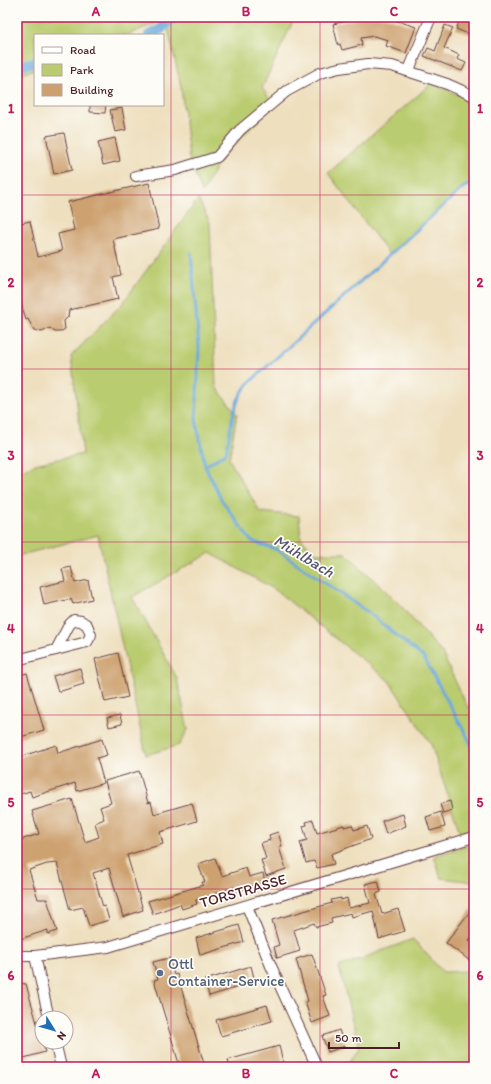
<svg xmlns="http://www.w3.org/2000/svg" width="491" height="1084" font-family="Itim,sans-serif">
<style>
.green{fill:#bacc6f;stroke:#82764d}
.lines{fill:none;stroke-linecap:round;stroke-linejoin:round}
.stream{stroke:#67a7da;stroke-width:3}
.canal{stroke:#67a7da;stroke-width:10}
.building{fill:#cda16f}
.minor-casing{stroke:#633c41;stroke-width:12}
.minor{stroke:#fff;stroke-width:10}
.grid{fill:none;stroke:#c2185b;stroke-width:1;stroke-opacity:0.55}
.service-dot{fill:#5c6f8a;stroke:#fdfcf7;stroke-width:1.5}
.labels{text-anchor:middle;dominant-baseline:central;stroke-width:3.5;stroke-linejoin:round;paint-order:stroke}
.street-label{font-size:15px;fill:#4a1f2b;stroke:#fdfcf7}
.service-label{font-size:15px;fill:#4e5e75;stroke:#fdfcf7;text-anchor:start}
.water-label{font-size:16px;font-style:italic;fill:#565571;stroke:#fdfcf7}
.neatline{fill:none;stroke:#c2185b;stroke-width:1.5}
.grid-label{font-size:13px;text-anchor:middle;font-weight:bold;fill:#c2185b}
</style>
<rect width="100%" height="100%" fill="#fdfcf7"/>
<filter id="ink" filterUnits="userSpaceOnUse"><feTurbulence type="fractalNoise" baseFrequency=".025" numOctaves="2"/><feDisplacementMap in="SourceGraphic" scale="8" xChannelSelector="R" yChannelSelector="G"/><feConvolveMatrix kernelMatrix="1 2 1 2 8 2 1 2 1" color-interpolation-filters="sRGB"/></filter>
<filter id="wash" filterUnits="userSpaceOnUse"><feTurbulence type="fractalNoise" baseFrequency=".012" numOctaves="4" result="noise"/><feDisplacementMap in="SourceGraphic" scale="16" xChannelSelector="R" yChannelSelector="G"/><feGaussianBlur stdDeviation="0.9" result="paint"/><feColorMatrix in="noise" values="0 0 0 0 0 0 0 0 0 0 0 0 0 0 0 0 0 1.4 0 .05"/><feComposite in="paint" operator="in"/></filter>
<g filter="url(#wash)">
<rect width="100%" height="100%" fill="#eedfbe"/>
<g class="green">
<path d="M17,17H295L262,88L274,105L229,149L217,165L202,193L189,158L181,87L166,19L127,35H35V69L17,76Z"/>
<path d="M432,83L474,102V182L464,186L389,254L328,173Z"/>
<path d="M198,199L210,223L216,387L237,414L229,459L260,512L299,516L301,538L315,553H346L400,605L442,653L467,706L474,712V828L460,833L431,744L389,681L274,589L210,553L132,597L177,678L188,730L179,745L146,755L98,535L17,556V472L35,464L83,454L71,356L122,304Z"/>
<path d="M474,844V882L441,878L434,856Z"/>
<path d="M413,939L443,972L470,971L474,967V1067H346L359,1048L339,967Z"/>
</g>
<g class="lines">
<g class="stream">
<path d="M191,253L199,347L196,420L205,466L221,499L251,541L276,549L369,613L424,658L474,749"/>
<path d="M205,466L226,453C231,429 232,401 249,383L464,187L474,184"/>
</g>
<g class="canal">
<path d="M149,35L161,29L174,17"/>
<path d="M17,66L35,62"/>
</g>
</g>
<g id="blocks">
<g class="building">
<path d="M366,17H386L416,27L406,53L386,46L388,40L374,36L361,38L362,45L342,50L340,44L338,45L333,24Z"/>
<path d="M461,17H474V27L471,35L456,29Z"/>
<path d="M445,25L453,28L444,48L459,55L457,59L466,63L462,71L424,56L428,48L435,51Z"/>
<path d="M90,105H106L105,113L90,112Z"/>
<path d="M122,108L126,130L115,132L110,110Z"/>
<path d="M64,133L72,170L54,174L46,136Z"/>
<path d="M115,138L120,161L103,165L98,142Z"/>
<path d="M149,183L159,229L113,239L121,275L113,277L118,299L69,310L68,317L64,321L65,329L60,332H55L50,328L42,332L34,330L28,319L26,320L20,299H17V232H19L17,224L30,221L38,257L62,251L58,234L74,230L68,202Z"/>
<path d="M71,567L75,583L88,580L92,599L73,604L71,599L44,605L40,587L65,581L62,569Z"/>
<path d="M118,653L128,697L105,702L95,659Z"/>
<path d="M80,668L84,684L58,692L53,676Z"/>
<path d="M27,673L44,730L17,738V676Z"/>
<path d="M120,715L122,724L109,727L107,718Z"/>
<path d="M102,739L107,755L97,758L104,783L77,791L75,783L32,797L30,791L17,795V758L56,745L58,753Z"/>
<path d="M139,771L148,803L151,802L154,814L192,803L197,821L160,832L163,844L127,855L143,910L123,917L109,868L93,873L103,907L105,906L109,920L89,926L83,907L70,910L57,863L47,864L29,870L38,899H47L57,931L48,934V930L17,940V841L39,834L32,811L72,799L85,842L99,837L95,823L104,819L100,807L111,803L105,781Z"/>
<path d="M450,801L452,810L443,813L440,804Z"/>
<path d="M441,812L445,827L430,831L426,817Z"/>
<path d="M403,814L406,826L386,834L382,821Z"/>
<path d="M313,820L317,833L344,825V827L352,825L354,830L367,826L371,839L331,854L334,864L317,868L314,861L306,863L300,842L307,840L303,826L307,825L306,822Z"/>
<path d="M278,832L282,846L279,847L286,869L266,876L261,860L266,859L261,843L270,840L269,835Z"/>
<path d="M215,858L222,876L246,868L249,877L263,873L265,882L237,891L235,887L196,900L197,904L182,909L180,904L153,914L148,901L203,885L202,882H205L198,864Z"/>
<path d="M378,881L381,892L376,894L382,914L398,909L405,931L379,939L373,911L352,917L351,913L331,918L332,923L316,927L314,923L294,930L300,951L277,958L274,947L279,945L272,920L332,903L331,900L341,898V900L347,898L349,908L370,903L365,884Z"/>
<path d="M474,906V934L469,940L474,944V954L469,960L446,943Z"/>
<path d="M239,925L244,942L200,955L196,938Z"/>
<path d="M312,954L326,995L323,996L330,1016L312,1023L305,1002L308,1001L296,959Z"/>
<path d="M169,958L174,975L177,974L205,1067H180L154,980L158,979L153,962Z"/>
<path d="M251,966L255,982L209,996L205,980Z"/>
<path d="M17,983L26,984L45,1052L17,1060Z"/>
<path d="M267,1005L272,1021L221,1036L216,1020Z"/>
<path d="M339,1030L345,1046L328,1052L322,1036Z"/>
<path d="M279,1046L283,1062L266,1067H230L228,1060Z"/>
</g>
</g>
</g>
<g filter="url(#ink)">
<use href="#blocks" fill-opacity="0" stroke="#633c41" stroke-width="1"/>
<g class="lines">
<g class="minor-casing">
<g id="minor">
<path d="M409,70L431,17"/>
<path d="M136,176L175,170L217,157L240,130L287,91L320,73L339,68L368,64L392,66L447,84L474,96"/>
<path d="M17,660L87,642L91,635L87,625L81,621L74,620L69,625L56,650"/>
<path d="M247,906L271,966L317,1067"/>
<path d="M17,956H35L108,947L474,837"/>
<path d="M35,956L49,1018"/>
<path d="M55,1042L61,1067"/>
</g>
</g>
<use href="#minor" class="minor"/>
</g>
</g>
<path class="grid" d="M171,17V1067M320,17V1067M17,195H474M17,369H474M17,542H474M17,715H474M17,889H474"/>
<circle class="service-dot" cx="160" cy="973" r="4"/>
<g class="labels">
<g class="street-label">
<text transform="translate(243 891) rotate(-16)">TORSTRASSE</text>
</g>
<g class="service-label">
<text x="168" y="964">Ottl<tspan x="168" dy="17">Container-Service</tspan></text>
</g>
<g class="water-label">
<text transform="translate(304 556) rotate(31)">Mühlbach</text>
</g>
</g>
<rect width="491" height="1084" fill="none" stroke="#fdfcf7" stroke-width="44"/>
<rect x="34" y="34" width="130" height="72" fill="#fdfcf7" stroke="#b5a4a5"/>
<rect x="42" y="47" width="20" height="6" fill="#ffffff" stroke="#b5a4a5"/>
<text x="70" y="54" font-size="12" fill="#4a1f2b">Road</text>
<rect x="42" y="64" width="20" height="12" fill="#bacc6f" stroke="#b5a4a5"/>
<text x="70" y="74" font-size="12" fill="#4a1f2b">Park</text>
<rect x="42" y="84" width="20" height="12" fill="#cda16f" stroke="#b5a4a5"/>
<text x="70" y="94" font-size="12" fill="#4a1f2b">Building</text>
<g transform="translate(54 1030) rotate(127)"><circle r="19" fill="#fdfcf7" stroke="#b5a4a5"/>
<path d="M0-3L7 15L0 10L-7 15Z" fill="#1f6fb2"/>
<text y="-6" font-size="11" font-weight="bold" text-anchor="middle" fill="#4a1f2b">N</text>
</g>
<path d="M329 1042v6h70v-6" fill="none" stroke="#4a1f2b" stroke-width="2"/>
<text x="335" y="1042" font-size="12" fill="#4a1f2b" stroke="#fdfcf7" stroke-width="3" paint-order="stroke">50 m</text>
<rect x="22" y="22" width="447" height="1040" class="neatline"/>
<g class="grid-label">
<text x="96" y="16">A</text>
<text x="246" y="16">B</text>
<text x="394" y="16">C</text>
<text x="11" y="113">1</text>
<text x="480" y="113">1</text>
<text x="11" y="287">2</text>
<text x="480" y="287">2</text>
<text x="11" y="460">3</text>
<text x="480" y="460">3</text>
<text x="11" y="633">4</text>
<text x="480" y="633">4</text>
<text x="11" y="807">5</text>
<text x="480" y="807">5</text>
<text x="11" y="980">6</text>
<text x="480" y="980">6</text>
<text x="96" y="1078">A</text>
<text x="246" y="1078">B</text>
<text x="394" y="1078">C</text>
</g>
</svg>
